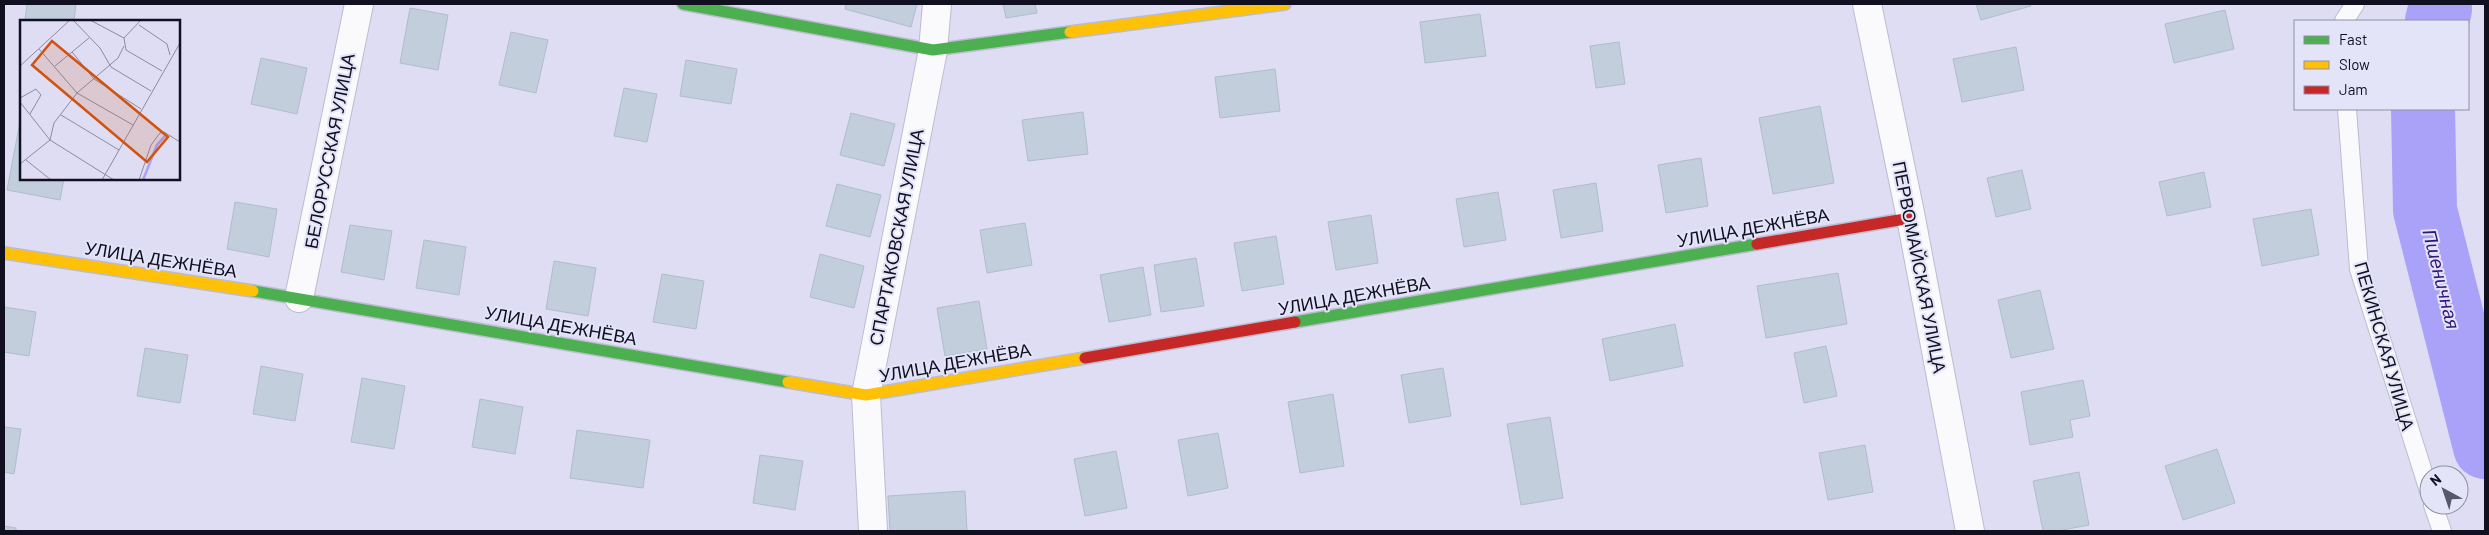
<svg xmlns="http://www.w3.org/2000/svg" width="2489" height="535" font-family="Barlow,sans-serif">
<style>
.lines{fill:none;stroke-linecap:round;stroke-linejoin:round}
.river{stroke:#aaa2f8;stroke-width:64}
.building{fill:#c2cedc;stroke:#b1bdcb}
.lane-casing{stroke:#bcbccf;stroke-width:20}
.street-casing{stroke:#bcbccf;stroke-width:30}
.fast-casing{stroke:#bcbccf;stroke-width:14}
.slow-casing{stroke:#bcbccf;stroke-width:14}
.jam-casing{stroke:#bcbccf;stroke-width:14}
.lane{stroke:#fafafd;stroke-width:18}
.street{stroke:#fafafd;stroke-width:28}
.fast{stroke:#4caf50;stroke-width:11}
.slow{stroke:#ffc107;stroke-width:11}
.jam{stroke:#c62828;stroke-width:11}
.labels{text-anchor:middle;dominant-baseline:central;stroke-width:4;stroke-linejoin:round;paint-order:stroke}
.street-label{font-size:18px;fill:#111021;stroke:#e4e4f9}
.water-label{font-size:19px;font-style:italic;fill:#32177c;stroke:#e4e4f9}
.inset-river{fill:none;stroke:#aaa2f8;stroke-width:2.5}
.inset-road{fill:none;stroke:#8c8ba0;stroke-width:1}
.view{fill:#d2520e;fill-opacity:0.15;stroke:#d2520e;stroke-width:2.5}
.inset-edge{fill:none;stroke:#111021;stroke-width:2.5}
</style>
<rect width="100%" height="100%" fill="#deddf4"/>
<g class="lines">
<g class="river">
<path d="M2437,21L2440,9"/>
<path d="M2423,109L2425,210L2485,447"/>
</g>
</g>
<g class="building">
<path d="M27,4H76L74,21H25Z"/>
<path d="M846,4H917L911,27L845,9Z"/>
<path d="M1003,4H1035L1037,13L1006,18Z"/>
<path d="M1976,4H2030L2031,6L1981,20Z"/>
<path d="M410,8L448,15L438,70L400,63Z"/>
<path d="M2225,10L2234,49L2174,63L2165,24Z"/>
<path d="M1480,14L1486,56L1425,63L1420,22Z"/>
<path d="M511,32L548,40L536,93L499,85Z"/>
<path d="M1619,42L1625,84L1596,88L1590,46Z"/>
<path d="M2016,47L2024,90L1962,102L1953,59Z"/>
<path d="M261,58L307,68L297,114L251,104Z"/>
<path d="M686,60L737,69L731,104L680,96Z"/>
<path d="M1275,69L1280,111L1220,118L1215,77Z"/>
<path d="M624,88L657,94L647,142L614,136Z"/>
<path d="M1820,106L1834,183L1773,194L1759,118Z"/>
<path d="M1083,112L1088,154L1028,161L1022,120Z"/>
<path d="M851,113L895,124L884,166L840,155Z"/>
<path d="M21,117V179H64L60,200L7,190Z"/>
<path d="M1701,158L1708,206L1666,213L1658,165Z"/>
<path d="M2022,170L2031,209L1996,217L1987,178Z"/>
<path d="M2204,172L2211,207L2167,216L2159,182Z"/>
<path d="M1596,183L1603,231L1561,238L1553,190Z"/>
<path d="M837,184L881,195L870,237L826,226Z"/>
<path d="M1498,192L1506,240L1464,247L1456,199Z"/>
<path d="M235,202L277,209L269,257L227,249Z"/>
<path d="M2311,209L2319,255L2262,266L2253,219Z"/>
<path d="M1371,215L1378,263L1336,270L1328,222Z"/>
<path d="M1025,223L1032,265L987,273L980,230Z"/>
<path d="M350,225L392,231L384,280L341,272Z"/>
<path d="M1276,236L1284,284L1242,291L1234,243Z"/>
<path d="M424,240L466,247L459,295L416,288Z"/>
<path d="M820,254L864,266L854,308L810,297Z"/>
<path d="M1196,258L1204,306L1161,312L1154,265Z"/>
<path d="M554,261L596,268L588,316L546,309Z"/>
<path d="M1143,267L1151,315L1109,322L1100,275Z"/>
<path d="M1838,273L1847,324L1766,338L1757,286Z"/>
<path d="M662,274L704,281L696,329L653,322Z"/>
<path d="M2040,290L2054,349L2011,358L1998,300Z"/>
<path d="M979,301L987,349L945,356L937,308Z"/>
<path d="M4,307L36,312L29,356L4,352Z"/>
<path d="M1675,324L1683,366L1610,381L1602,339Z"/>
<path d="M1826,346L1837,396L1804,403L1794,353Z"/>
<path d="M145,348L188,355L180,403L137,396Z"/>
<path d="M261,366L303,374L295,421L253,414Z"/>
<path d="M1443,368L1451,416L1409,423L1401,375Z"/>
<path d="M362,378L405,386L394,449L351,442Z"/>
<path d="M2083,380L2090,416L2070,420L2073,437L2030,445L2021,392Z"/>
<path d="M1333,394L1344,466L1300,473L1288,402Z"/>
<path d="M480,399L523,407L515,454L472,447Z"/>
<path d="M1550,417L1563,498L1521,505L1507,424Z"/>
<path d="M4,427L21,429L14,474L4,472Z"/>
<path d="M577,430L650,440L643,488L570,478Z"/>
<path d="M1218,433L1228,488L1188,496L1178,440Z"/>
<path d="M1865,445L1873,492L1828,500L1819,453Z"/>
<path d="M2217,449L2235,503L2183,520L2165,466Z"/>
<path d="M1116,451L1127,508L1085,516L1074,459Z"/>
<path d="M760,455L803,461L795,510L753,503Z"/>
<path d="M2079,472L2089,525L2057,531H2043L2033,481Z"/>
<path d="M965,491L967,531H890L888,496Z"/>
<path d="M4,526L16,528V531H4Z"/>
</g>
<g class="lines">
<g class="lane-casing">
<g id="lane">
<path d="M2344,21L2355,4"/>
<path d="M2347,109L2359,269L2429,491"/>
<path d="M2433,505L2442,531"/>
</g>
</g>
<g class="street-casing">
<g id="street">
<path d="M1867,4L1911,218L1970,531"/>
<path d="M299,298L359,4"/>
<path d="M873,531L866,395L933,50L937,4"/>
</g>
</g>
<g class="fast-casing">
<g id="fast">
<path d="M683,4L933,50L1070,32"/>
<path d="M253,291L788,382"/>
<path d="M1295,322L1757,244"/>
</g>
</g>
<g class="slow-casing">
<g id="slow">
<path d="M1070,32L1285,4"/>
<path d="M4,253L253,291"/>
<path d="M788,382L866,395L1085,358"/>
</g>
</g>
<g class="jam-casing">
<g id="jam">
<path d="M1757,244L1911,218"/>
<path d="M1085,358L1295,322"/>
</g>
</g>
<use href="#lane" class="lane"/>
<use href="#street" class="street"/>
<use href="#fast" class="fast"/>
<use href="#slow" class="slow"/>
<use href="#jam" class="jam"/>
</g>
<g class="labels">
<g class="street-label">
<text transform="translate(329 151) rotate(-79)">БЕЛОРУССКАЯ УЛИЦА</text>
<text transform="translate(1753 227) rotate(-10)">УЛИЦА ДЕЖНЁВА</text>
<text transform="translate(896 237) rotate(-79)">СПАРТАКОВСКАЯ УЛИЦА</text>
<text transform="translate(161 259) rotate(9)">УЛИЦА ДЕЖНЁВА</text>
<text transform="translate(1920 267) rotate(79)">ПЕРВОМАЙСКАЯ УЛИЦА</text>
<text transform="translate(1354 295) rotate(-10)">УЛИЦА ДЕЖНЁВА</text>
<text transform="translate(561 325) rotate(10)">УЛИЦА ДЕЖНЁВА</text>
<text transform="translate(2385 346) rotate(74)">ПЕКИНСКАЯ УЛИЦА</text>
<text transform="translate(955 362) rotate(-10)">УЛИЦА ДЕЖНЁВА</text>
</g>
<g class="water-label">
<text transform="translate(2442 279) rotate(76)">Пшеничная</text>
</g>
</g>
<g transform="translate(20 20)">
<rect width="160" height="160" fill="#deddf4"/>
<path class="inset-river" d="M123,160L137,125L145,116"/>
<path class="inset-road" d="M53,0L80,28L91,47L131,71M70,0L104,18L106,30L142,51M119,5L147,24L150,35M104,18L121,0M19,29L57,73L113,105M52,32L74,59L121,89M0,46L50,0M35,46L69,18M0,78L16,69L21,75L10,94M0,82L30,120L94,160M41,95L99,130M6,140L31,160M0,144L30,120L34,103L57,73L98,38L104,26M82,160L160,23M119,160L131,125L140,113L144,112L160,122"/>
<path class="view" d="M32,21L148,117L127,142L12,45Z"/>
<rect width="160" height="160" class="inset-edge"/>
</g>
<rect width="2489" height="535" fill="none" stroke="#111021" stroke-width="10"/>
<rect x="2294" y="20" width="175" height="90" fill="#e4e4f9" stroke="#908fa3"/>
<rect x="2304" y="36" width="25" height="8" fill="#4caf50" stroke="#908fa3"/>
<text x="2339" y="45" font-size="15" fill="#111021">Fast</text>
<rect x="2304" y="61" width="25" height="8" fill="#ffc107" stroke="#908fa3"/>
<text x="2339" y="70" font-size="15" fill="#111021">Slow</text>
<rect x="2304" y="86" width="25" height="8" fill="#c62828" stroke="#908fa3"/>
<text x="2339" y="95" font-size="15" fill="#111021">Jam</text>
<g transform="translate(2444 490) rotate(320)"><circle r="24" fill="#e4e4f9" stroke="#908fa3"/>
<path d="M0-4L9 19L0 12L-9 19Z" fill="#59586b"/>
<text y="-8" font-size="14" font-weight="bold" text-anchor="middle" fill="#111021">N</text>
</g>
</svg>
